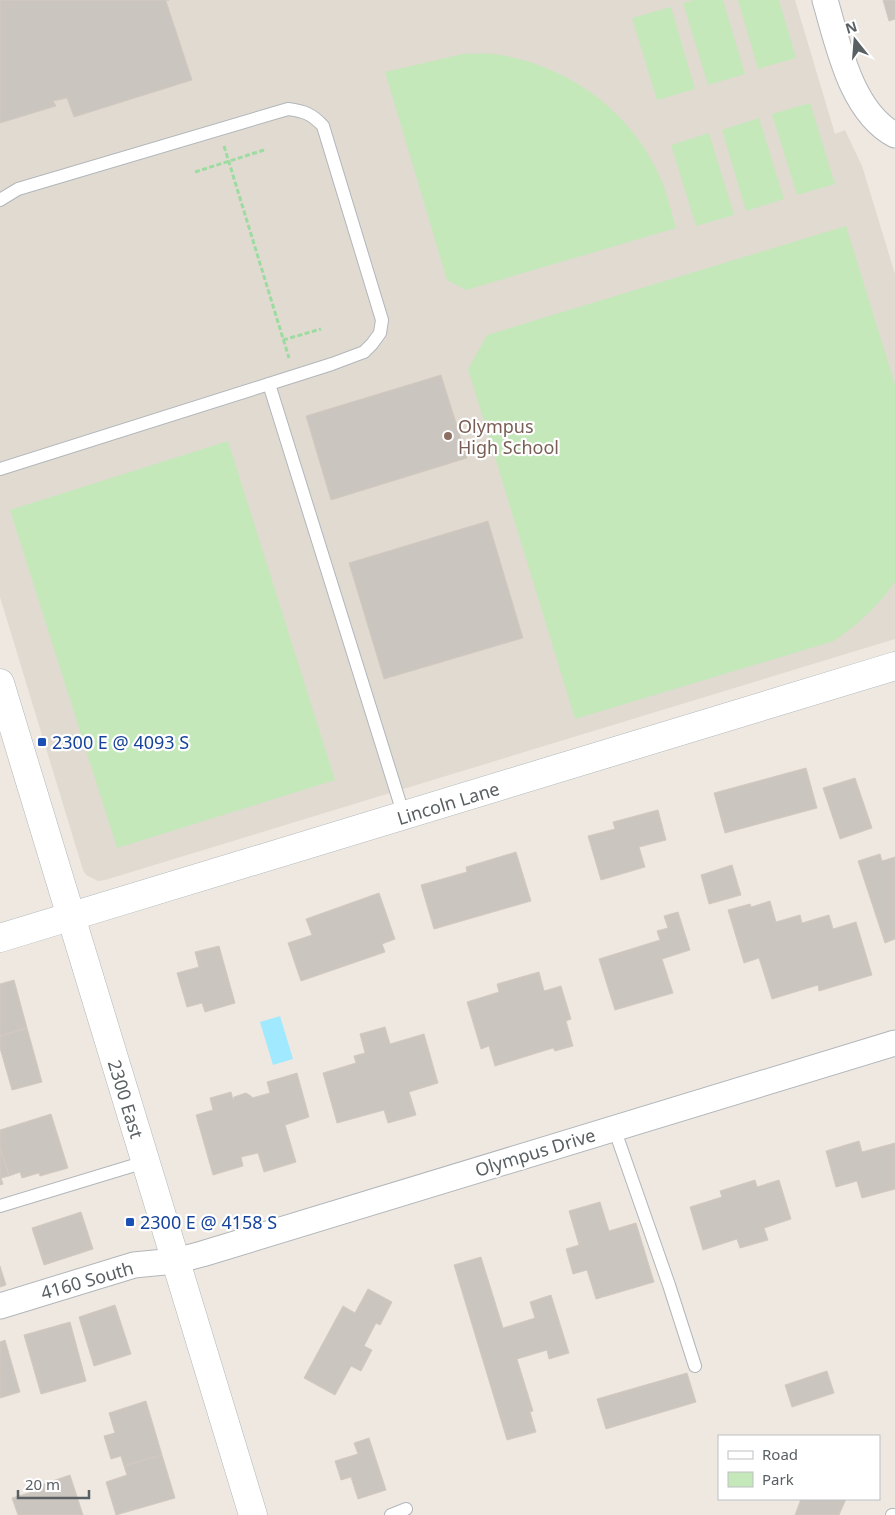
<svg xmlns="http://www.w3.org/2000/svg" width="895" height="1515" font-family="'Noto Sans',sans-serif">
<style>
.education{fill:#e0dad1}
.green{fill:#c4e8ba}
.water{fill:#a0e9ff}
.building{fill:#cbc5c0;stroke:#d3c9bf}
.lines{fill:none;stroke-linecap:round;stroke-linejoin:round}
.lane-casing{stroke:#b2b6ba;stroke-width:14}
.street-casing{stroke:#b2b6ba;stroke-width:27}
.secondary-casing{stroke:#b0b7ba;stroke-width:29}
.path{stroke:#9cdca0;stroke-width:3;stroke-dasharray:5 2.5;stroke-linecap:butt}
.lane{stroke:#fff;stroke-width:12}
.street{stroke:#fff;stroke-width:25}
.secondary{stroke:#fff;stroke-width:28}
.education-dot{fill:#8d6e63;stroke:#fff;stroke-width:2}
.transit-dot{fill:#1a4fb4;stroke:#fff;stroke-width:2}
.labels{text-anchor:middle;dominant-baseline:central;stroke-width:4.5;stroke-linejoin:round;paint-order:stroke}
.education-label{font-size:18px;fill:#785e54;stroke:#fff;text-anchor:start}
.transit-label{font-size:18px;fill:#164399;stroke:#fff;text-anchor:start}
.street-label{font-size:18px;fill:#596063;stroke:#fff}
</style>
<rect width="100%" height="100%" fill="#eee8e1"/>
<path class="education" d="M0,0H795L835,134L845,130L862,166L895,274V639L105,880L98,881L86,875L83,870L0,597Z"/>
<g class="green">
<path d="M694,0H723L745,74L708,85L683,3Z"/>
<path d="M738,0H779L796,58L758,69Z"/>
<path d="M671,7L695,89L657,100L632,18Z"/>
<path d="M463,54C473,54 483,53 493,54C565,63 631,110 660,177C667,193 671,211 676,228L466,290L447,280L385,72Z"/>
<path d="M810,103L835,184L797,195L772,114Z"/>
<path d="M759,118L784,199L746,211L722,130Z"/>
<path d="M709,133L734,215L696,226L671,145Z"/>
<path d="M846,226L895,385V582C878,606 858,624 834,641L575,719L468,369L487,335Z"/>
<path d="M228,441L335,780L117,848L10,510Z"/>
</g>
<path class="water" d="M280,1016L293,1059L273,1065L260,1022Z"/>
<g class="building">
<path d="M0,0H169L166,1L192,80L74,117L67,98L53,101L56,106L0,123Z"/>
<path d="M883,0H895V19L889,21Z"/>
<path d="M441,375L467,458L331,500L306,416Z"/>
<path d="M488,521L523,638L384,679L349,563Z"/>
<path d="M806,768L817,808L725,833L714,793Z"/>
<path d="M855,778L872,828L840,839L823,788Z"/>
<path d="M658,810L666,840L639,847L645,867L601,880L588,836L615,829L613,822Z"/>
<path d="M516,852L531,901L434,929L421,885L467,872L466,867Z"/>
<path d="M880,854L882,861L895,857V939L885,943L858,861Z"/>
<path d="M732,865L741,895L709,904L701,875Z"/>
<path d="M379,893L395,939L382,944L385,952L301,981L288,943L312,935L306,919Z"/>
<path d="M770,901L776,922L800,915L802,923L829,915L833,929L856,922L872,975L819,991L818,985L772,999L759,958L744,963L728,910L750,904L751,907Z"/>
<path d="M678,912L690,950L662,959L673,993L615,1010L599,959L660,940L657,931L668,928L664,916Z"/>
<path d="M219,946L235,1003L205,1012L202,1003L187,1007L177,973L199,967L195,952Z"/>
<path d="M539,972L544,991L561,986L571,1019L566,1021L573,1046L555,1051L553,1048L495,1066L489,1046L481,1049L467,1002L499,992L497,984Z"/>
<path d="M14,980L27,1028L0,1036V984Z"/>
<path d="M385,1027L390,1044L424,1034L438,1083L409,1092L416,1115L388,1123L384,1110L337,1123L323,1073L356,1063L354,1056L365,1053L360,1034Z"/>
<path d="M27,1028L42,1082L12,1090L0,1048V1036Z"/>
<path d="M297,1073L309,1117L285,1125L296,1162L264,1172L258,1153L241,1157L243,1166L213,1175L196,1115L213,1110L210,1098L231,1092L233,1100L234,1097L246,1093L251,1096L252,1098L270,1093L267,1082Z"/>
<path d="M51,1114L68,1168L40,1176L39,1173L22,1178L20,1172L9,1176L0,1147V1130Z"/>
<path d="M859,1141L862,1152L895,1143V1189L862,1198L857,1181L836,1187L826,1151Z"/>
<path d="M0,1147L9,1176L1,1178L3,1184L0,1185Z"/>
<path d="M755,1180L757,1187L779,1180L791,1219L764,1228L768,1240L740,1248L737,1239L703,1250L690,1207L722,1197L720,1191Z"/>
<path d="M600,1202L609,1231L636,1223L654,1282L596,1299L587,1270L573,1274L566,1249L579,1245L569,1211Z"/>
<path d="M81,1212L93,1249L44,1265L32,1228Z"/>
<path d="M481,1257L503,1328L535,1318L530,1302L551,1295L569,1353L549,1359L547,1350L517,1359L533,1411L530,1412L536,1432L507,1440L454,1265Z"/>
<path d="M0,1266L6,1285L0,1287Z"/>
<path d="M368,1289L392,1302L380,1325L376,1323L364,1346L372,1350L361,1371L351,1366L335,1395L304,1378L343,1306L355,1313Z"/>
<path d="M115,1305L131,1354L94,1366L79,1317Z"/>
<path d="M70,1322L86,1381L41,1394L24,1335Z"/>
<path d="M5,1340L20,1392L0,1398V1342Z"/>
<path d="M827,1371L834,1393L792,1407L785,1385Z"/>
<path d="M687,1373L696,1402L606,1429L597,1399Z"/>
<path d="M146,1401L162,1455L124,1466L121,1456L111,1459L104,1436L115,1433L109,1413Z"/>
<path d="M369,1438L386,1490L358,1499L351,1477L341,1480L335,1461L358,1454L354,1443Z"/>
<path d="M162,1455L175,1498L116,1515L106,1482L127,1475L124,1466Z"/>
<path d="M70,1475L83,1515H18L12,1498L42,1489L41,1485Z"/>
<path d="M801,1499H846L839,1515H795Z"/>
</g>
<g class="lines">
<g class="lane-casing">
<g id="lane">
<path d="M0,200L18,189L288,109C304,111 312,114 323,126L382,320L380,333L372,344L364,352L332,364L269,384L404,816"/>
<path d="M0,469L269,384"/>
<path d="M614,1128L669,1285L695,1366"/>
<path d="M0,1206L145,1162"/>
<path d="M391,1515L406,1509"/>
<path d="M892,1515H893"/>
</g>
</g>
<g class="street-casing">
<g id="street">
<path d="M825,0C838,44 851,112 895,135"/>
<path d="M0,1306L134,1265L175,1261L202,1254L895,1043"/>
</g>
</g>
<g class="secondary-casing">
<g id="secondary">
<path d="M0,683L253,1515"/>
<path d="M0,938L895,666"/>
</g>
</g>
<g class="path">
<path d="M224,146L289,358"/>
<path d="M195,172L264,150"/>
<path d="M283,340L321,329"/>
</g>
<use href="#lane" class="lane"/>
<use href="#street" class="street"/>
<use href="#secondary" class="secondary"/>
</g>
<circle class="education-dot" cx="448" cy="436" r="5"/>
<g class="transit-dot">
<rect x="37" y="737" width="10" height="10" rx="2.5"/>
<rect x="125" y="1217" width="10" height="10" rx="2.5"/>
</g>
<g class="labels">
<g class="education-label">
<text x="458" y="426">Olympus<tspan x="458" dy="21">High School</tspan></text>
</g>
<g class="transit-label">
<text x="52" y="742">2300 E @ 4093 S</text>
<text x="140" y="1222">2300 E @ 4158 S</text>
</g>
<g class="street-label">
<text transform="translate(448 803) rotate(-17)">Lincoln Lane</text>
<text transform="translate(126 1099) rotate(73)">2300 East</text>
<text transform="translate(535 1152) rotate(-17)">Olympus Drive</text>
<text transform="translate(87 1280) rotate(-16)">4160 South</text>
</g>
</g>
<rect x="718" y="1435" width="162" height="65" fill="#ffffff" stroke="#bdbfc1"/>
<rect x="728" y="1451" width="25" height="8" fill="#ffffff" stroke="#bdbfc1"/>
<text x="762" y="1460" font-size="15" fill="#596063">Road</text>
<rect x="728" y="1472" width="25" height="15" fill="#c4e8ba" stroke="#bdbfc1"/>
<text x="762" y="1485" font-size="15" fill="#596063">Park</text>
<g transform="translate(855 40) rotate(343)" stroke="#ffffff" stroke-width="4" paint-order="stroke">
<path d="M0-4L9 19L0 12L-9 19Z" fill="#596063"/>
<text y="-8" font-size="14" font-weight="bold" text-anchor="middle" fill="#596063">N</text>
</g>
<path d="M18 1490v8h71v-8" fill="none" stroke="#596063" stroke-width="2.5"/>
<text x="25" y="1490" font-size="15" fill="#596063" stroke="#ffffff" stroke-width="4" paint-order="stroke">20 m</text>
</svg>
